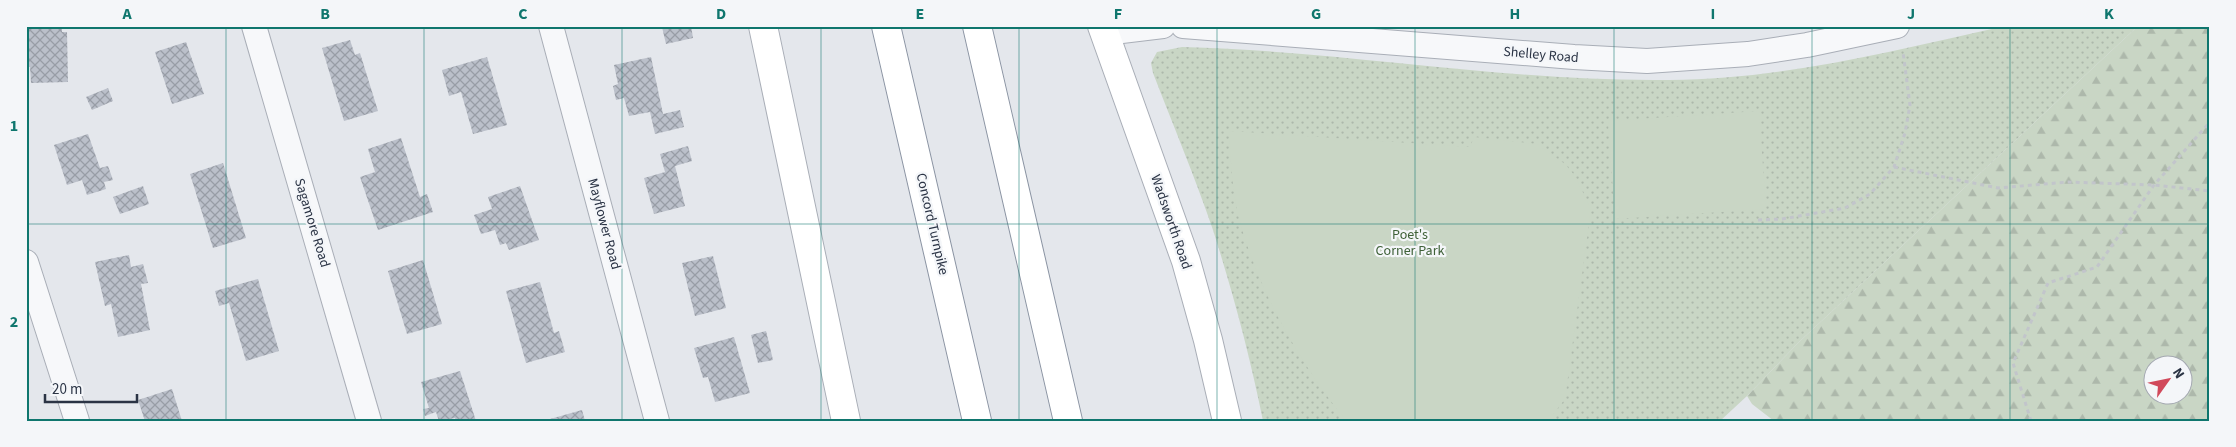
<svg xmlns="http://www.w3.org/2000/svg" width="2236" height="447" font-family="'Source Sans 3',sans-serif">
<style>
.forest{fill:url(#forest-firs);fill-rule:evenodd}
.park{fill:url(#park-dots)}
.pitch{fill:#c9d6c5}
.building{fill:url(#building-cross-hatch)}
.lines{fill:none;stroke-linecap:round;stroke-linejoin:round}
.minor-casing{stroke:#a9aeb7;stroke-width:26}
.secondary-casing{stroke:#a9aeb7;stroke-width:30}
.motorway-casing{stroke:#8b94a3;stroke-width:30}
.path{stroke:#c2c5cb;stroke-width:3;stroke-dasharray:4 4;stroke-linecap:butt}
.minor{stroke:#f7f8fa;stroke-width:24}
.secondary{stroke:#fff;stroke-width:28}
.motorway{stroke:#fff;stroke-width:28}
.grid{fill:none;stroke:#0f766e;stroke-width:1;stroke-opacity:0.55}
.labels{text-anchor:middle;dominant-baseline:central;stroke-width:4.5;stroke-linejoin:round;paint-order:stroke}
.street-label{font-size:14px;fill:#2b3445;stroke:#f4f6f9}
.park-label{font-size:14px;fill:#3f6138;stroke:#f4f6f9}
.neatline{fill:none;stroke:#0f766e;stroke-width:2}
.grid-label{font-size:16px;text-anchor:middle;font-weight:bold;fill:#0f766e}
</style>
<defs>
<pattern id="forest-firs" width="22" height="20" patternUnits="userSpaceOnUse" patternTransform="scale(1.25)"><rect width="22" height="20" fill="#c9d6c5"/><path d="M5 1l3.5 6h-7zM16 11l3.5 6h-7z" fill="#adb8ab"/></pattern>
<pattern id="park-dots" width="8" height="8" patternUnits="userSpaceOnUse" patternTransform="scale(1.25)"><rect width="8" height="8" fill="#c9d6c5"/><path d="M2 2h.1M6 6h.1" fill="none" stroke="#adb8ab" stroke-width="1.8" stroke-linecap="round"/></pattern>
<pattern id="building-cross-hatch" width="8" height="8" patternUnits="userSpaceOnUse" patternTransform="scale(1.25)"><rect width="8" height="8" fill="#bbc0ca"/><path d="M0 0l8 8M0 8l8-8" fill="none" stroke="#989da6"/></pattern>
</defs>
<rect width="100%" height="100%" fill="#e4e7ec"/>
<path class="forest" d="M2138,26H2210V421H1774L1752,404L1747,396L1799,342ZM2154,364H2184V394H2154Z"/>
<path class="park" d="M2005,26H2138L1799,342L1747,396L1720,421H1263C1250,356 1233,293 1213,230C1195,177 1173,125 1153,73L1151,63L1157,52L1182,47C1345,51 1506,82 1669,80C1786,79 1891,51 2005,26Z"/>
<g class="pitch">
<path d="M1759,111L1766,209L1615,219L1608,121Z"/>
<path d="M1229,131L1470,147L1474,137L1537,144L1565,164L1575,176L1591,209L1565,399L1548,421H1346C1300,363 1262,297 1241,226C1232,195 1231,162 1229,131Z"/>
</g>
<g class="building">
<path d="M43,26H62V32H67L68,82L31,83L30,67H26V56H29L28,28Z"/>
<path d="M664,26H691L693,38L666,44L662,27Z"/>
<path d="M350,40L355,55L360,53L378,111L344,121L322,48Z"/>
<path d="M186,42L204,94L172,104L155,52Z"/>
<path d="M487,57L507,125L473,134L461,92L449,96L442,70Z"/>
<path d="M651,57L663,114L680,110L684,127L655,134L650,112L629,116L624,98L616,100L613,86L618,84L614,65Z"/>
<path d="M108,88L113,101L92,110L86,97Z"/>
<path d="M88,134L100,168L108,166L113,180L104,182L106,189L87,195L82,180L67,185L54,145Z"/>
<path d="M401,138L420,197L427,194L433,212L378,230L360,177L375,172L368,149Z"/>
<path d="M688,146L692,161L675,166L685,206L654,214L644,178L665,172L660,154Z"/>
<path d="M223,163L246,238L213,248L190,174Z"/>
<path d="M143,186L149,204L120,214L113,197Z"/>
<path d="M520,186L539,240L509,250L506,243L500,245L495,230L481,234L474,215L492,209L488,197Z"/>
<path d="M129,255L131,267L143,264L148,283L141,284L150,330L118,337L111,304L105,306L95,262Z"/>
<path d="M713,256L726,308L695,316L682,263Z"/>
<path d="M423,260L442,324L407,334L388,271Z"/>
<path d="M258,279L279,351L246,361L229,303L219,306L215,291Z"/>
<path d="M540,282L554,333L559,331L565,352L526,363L506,291Z"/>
<path d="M766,331L773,360L758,363L751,335Z"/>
<path d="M734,337L750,393L715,402L708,377L703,378L694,348Z"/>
<path d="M460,371L476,421H456L455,418L439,421L436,412L425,416L423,409L429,408L421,382Z"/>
<path d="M172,389L182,421H145L138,400Z"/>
<path d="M582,410L585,421H550V419Z"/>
</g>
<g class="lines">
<g class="minor-casing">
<g id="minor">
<path d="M254,26L369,421"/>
<path d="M551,26L657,421"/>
<path d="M1183,26L1574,57L1647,61L1748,54L1807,45L1897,26"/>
<path d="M1105,33L1163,26"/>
<path d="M26,262L77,421"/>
</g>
</g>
<g class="secondary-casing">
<g id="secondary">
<path d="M763,26L846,421"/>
<path d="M1102,26L1186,261L1208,340L1227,421"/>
</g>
</g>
<g class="motorway-casing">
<g id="motorway">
<path d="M886,26L977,421"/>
<path d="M977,26L1068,421"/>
</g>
</g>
<g class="path">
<path d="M1894,167L1998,188L2068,182L2154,185L2210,191"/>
<path d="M1758,220L1782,219L1845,208L1870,194L1894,167L1905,133L1910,105L1903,52"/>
<path d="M2031,421L2013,363L2048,283L2097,267L2154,185L2210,122"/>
</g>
<use href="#minor" class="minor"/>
<use href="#secondary" class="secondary"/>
<use href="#motorway" class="motorway"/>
</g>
<path class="grid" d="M226,26V421M424,26V421M622,26V421M821,26V421M1019,26V421M1217,26V421M1415,26V421M1614,26V421M1812,26V421M2010,26V421M26,224H2210"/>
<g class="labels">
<g class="street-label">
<text transform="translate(1541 55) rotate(5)">Shelley Road</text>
<text transform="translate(1171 222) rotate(71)">Wadsworth Road</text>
<text transform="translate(312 223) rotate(73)">Sagamore Road</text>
<text transform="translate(604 224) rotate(75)">Mayflower Road</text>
<text transform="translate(932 224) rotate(77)">Concord Turnpike</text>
</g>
<g class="park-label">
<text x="1410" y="235">Poet's<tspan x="1410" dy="16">Corner Park</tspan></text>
</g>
</g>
<rect width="2236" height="447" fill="none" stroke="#f4f6f9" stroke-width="55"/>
<g transform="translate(2168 380) rotate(57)"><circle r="24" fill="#f4f6f9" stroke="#a4a8b1"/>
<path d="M0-4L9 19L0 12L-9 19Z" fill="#d1495b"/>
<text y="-8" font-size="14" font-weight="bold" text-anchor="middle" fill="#2b3445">N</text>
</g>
<path d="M45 394v8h92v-8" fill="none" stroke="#2b3445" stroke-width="2.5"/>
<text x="52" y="394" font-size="15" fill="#2b3445" stroke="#f4f6f9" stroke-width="4" paint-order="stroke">20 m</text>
<rect x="28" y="28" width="2180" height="392" class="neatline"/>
<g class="grid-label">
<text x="127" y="19">A</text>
<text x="325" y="19">B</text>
<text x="523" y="19">C</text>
<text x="721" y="19">D</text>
<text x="920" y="19">E</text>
<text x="1118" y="19">F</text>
<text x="1316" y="19">G</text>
<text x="1515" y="19">H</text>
<text x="1713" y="19">I</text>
<text x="1911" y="19">J</text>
<text x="2109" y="19">K</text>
<text x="14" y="131">1</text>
<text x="14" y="327">2</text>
</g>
</svg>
